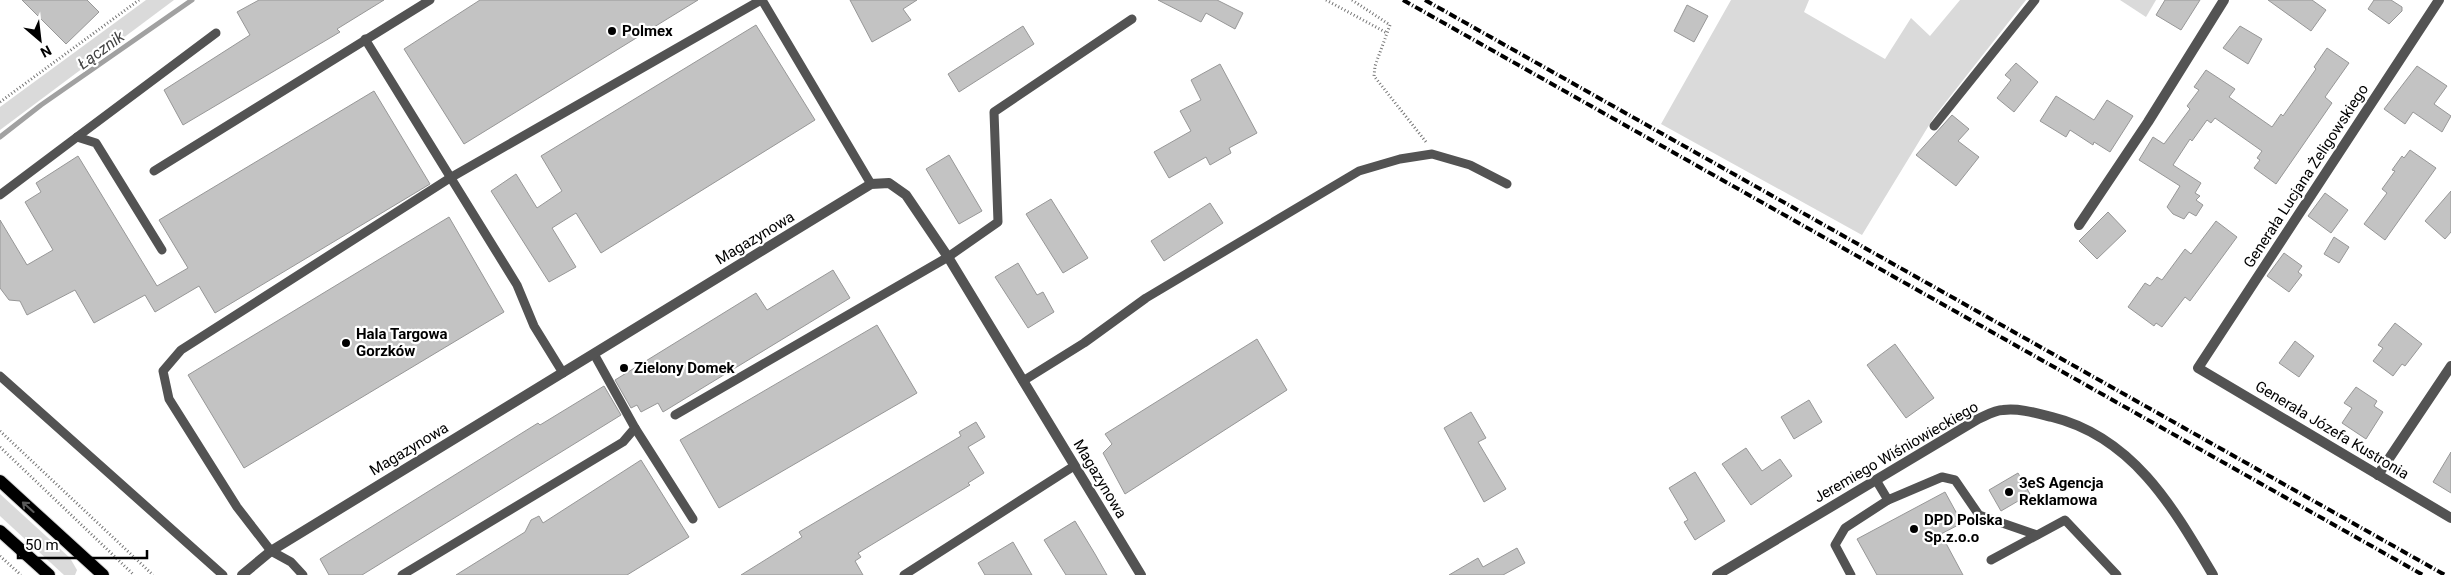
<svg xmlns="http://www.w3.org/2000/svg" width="2451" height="575" font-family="Roboto,sans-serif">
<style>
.green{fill:#dadada}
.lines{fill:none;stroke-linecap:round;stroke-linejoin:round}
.stream{stroke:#a1a1a1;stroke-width:5}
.building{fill:#c3c3c3;stroke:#979797}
.primary-casing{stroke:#dbdbdb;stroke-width:14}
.path{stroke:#757575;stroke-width:3;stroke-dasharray:1 2.5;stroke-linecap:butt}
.service{stroke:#535353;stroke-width:9}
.minor{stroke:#535353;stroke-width:10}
.primary{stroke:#000;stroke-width:12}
.rail{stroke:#000;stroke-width:4;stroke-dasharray:8 2.5 1 2.5;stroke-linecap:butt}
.oneway{stroke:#595959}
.poi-dot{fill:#000;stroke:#fff;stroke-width:2}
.labels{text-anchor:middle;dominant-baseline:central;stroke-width:4.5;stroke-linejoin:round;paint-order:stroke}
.poi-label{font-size:15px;font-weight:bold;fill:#000;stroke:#fff;text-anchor:start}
.street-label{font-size:15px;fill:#000;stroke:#fff}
.water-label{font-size:16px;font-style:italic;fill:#424242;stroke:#fff}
</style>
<rect width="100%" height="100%" fill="#fff"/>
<g class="green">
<path d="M146,0H174L0,130V107Z"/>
<path d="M1731,0H1809L1804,12L1885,59L1911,18L1930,36L1960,0H2026L1934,117L1862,235L1661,124Z"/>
<path d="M2120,0H2156L2146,17Z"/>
<path d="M0,494L70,558L77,570L75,575H64L0,516Z"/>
</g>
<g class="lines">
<path class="stream" d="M0,137L41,105L192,0"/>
</g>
<g class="building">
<path d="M22,0H87L99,12L66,44Z"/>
<path d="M259,0H384L337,29L340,32L183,125L164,90L250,35L237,12Z"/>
<path d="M480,0H698L464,144L404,49Z"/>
<path d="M850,0H917L903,9L911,20L872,42Z"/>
<path d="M1158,0H1217L1243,13L1235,29L1206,13L1201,22Z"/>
<path d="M2165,0H2200L2181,30L2156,15Z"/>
<path d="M2268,0H2312L2326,10L2311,31Z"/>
<path d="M2374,0H2391L2402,7V11L2389,24L2368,9Z"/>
<path d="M1687,5L1708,16L1694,42L1674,31Z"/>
<path d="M756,25L815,120L601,253L576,213L552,228L576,267L549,282L491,191L516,174L537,208L562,191L541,156Z"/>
<path d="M1023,26L1034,44L959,92L948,74Z"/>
<path d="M2240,26L2262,39L2248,64L2223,48Z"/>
<path d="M2327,48L2349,63L2325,97L2332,103L2276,184L2254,168L2260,160L2257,158L2262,151L2215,118L2211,123L2207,120L2192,141L2190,139L2173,165L2201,183L2195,193L2200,196L2196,200L2203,205L2196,216L2189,212L2184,219L2173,214L2167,207L2180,186L2139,160L2153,137L2164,144L2190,109L2187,106L2199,90L2194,87L2206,70L2235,89L2229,97L2272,127L2281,114L2283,116L2316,69L2314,67Z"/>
<path d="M2016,63L2038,82L2014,112L1997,98L2011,80L2005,75Z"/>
<path d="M1220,64L1257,133L1229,148L1231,153L1210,165L1206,157L1169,178L1154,152L1191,131L1180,111L1201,100L1191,80Z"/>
<path d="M2417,66L2447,86L2434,104L2451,116L2442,132L2413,112L2405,124L2384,109Z"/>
<path d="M374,91L430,184L215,313L199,286L155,312L145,295L94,323L75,290L27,315L20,301L9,300L0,288V220L27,265L53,250L25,202L41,192L36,183L78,156L157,286L188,268L159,220Z"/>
<path d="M2056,96L2094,120L2107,100L2133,116L2110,152L2094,142L2093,145L2070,130L2066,137L2040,121Z"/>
<path d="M1952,115L1969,129L1958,141L1979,157L1956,186L1916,155Z"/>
<path d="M2410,150L2436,168L2385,240L2364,224L2387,193L2382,189L2395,171L2392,170L2402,156L2404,158Z"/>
<path d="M949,155L982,211L959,224L926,169Z"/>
<path d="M2451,191V232L2445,239L2425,221Z"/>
<path d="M2325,193L2348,210L2331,233L2308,216Z"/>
<path d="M1051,199L1088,258L1063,273L1026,214Z"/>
<path d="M1210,203L1223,223L1164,261L1151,241Z"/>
<path d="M2108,212L2126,231L2097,259L2079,241Z"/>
<path d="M449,217L504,312L244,468L188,375Z"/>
<path d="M2216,221L2237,237L2190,301L2185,297L2162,327L2156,323L2154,326L2128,307L2145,283L2150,286L2157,277L2162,280L2185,249L2191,254Z"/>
<path d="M2334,237L2349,247L2339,263L2324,254Z"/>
<path d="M2284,253L2302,266L2298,272L2302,275L2289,292L2267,276Z"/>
<path d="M1018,263L1037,295L1043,292L1054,312L1028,328L995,277Z"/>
<path d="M833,270L850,298L663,412L658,403L641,412L637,405L631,408L615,380L756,293L767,310Z"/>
<path d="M2395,323L2422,344L2405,366L2402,364L2393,376L2373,361L2383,348L2378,345Z"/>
<path d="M877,325L917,393L719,508L680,440Z"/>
<path d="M1257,339L1287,390L1125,494L1103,453L1112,444L1105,434Z"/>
<path d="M2295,341L2314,356L2299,377L2279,363Z"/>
<path d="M1895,344L1934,398L1906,418L1867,365Z"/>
<path d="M604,386L621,415L362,575H329L320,559L538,423L540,425Z"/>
<path d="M2356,387L2377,401L2374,406L2383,412L2366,439L2342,423L2352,408L2344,403Z"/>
<path d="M1809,400L1822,422L1794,439L1781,417Z"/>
<path d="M1471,412L1486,438L1478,442L1506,489L1484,502L1444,428Z"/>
<path d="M976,422L985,437L968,447L984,473L968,483L970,485L858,553L861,557L855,561L863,575H741L802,537L799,532L961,436L959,432Z"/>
<path d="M1746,448L1762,471L1780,459L1792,476L1751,505L1722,464Z"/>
<path d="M2451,452V493L2433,482Z"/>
<path d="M641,460L689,537L627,575H456L525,532L531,520L539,516L543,523Z"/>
<path d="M1695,472L1725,521L1695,540L1684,522L1688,520L1669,488Z"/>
<path d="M2018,473L2030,494L2001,511L1989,490Z"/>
<path d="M1945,492L1962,523L1941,534L1963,575H1877L1857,539Z"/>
<path d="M1075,521L1095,554L1107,575H1066L1044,540Z"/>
<path d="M1013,542L1032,575H985L978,563Z"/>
<path d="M1517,548L1525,563L1503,575H1449L1478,558L1483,567Z"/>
</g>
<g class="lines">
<g class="primary-casing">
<g id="primary">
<path d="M0,481L103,575"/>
<path d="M0,531L49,575"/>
</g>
</g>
<g class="path">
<path d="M1326,0L1387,33"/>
<path d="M1352,0L1390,25L1375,66L1374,76L1426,142"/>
<path d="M0,102L139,0"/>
<path d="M0,431L153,575"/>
<path d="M0,447L134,575"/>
<path d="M0,556L21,575"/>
</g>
<g class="service">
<path d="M762,0L871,184"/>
<path d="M365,39L517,285L534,326L563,373"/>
<path d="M1934,126L2035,0"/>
<path d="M77,137L216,33"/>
<path d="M154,171L430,0"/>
<path d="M0,195L77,137L96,143L162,250"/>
<path d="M0,376L223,575"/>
<path d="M1023,381L1084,343L1146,298L1359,171L1400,159L1432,154L1470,165L1507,184"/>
<path d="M675,415L948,257L998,222L994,112L1132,19"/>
<path d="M635,428L693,519"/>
<path d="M1876,480L1888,500L1942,477L1955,480L1979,515L2037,535"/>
<path d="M1991,560L2065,520L2117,575"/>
<path d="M303,575L291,562L271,551L237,507L169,399L163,371L181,350L450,178L761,0"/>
<path d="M402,575L623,442L635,428L594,354"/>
<path d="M904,575L1074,466"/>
<path d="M1851,575L1835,545L1845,528L1888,500"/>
</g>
<g class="minor">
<path d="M2439,0L2198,368L2451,518"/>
<path d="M2079,225L2148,122L2224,0"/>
<path d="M2378,475L2451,366"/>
<path d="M242,575L271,551L871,184L889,183L906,195L948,257L1141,575"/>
<path d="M1717,575L1978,419C1985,416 1995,410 2003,410C2019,408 2036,413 2052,417C2133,437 2173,507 2213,575"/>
</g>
<use href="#primary" class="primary"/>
<g class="rail">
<path d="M1403,0L2423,575"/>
<path d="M1425,0L2445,575"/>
</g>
</g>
<defs><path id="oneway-shaft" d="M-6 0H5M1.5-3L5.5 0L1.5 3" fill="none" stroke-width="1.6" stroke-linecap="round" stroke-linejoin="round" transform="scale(1.25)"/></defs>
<use class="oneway" href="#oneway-shaft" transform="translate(28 507) rotate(-138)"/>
<g class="poi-dot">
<circle cx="612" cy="31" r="5"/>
<circle cx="346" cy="343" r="5"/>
<circle cx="624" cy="368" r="5"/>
<circle cx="2009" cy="492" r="5"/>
<circle cx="1914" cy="529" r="5"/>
</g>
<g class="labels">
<g class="poi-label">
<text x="622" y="31">Polmex</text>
<text x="356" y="334">Hala Targowa<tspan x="356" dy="17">Gorzków</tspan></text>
<text x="634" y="368">Zielony Domek</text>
<text x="2019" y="483">3eS Agencja<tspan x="2019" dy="17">Reklamowa</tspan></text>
<text x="1924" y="520">DPD Polska<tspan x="1924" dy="17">Sp.z.o.o</tspan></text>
</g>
<g class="street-label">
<text transform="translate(2306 176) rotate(-57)">Generała Lucjana Żeligowskiego</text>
<text transform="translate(755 238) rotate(-31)">Magazynowa</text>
<text transform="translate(2332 430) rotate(31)">Generała Józefa Kustronia</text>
<text transform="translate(409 449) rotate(-31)">Magazynowa</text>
<text transform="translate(1896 452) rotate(-30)">Jeremiego Wiśniowieckiego</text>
<text transform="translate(1100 479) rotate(59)">Magazynowa</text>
</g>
<g class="water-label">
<text transform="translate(101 50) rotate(-36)">Łącznik</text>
</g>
</g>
<g transform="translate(40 40) rotate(152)" stroke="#ffffff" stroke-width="4" paint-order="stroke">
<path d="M0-4L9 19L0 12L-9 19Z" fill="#000000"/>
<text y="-8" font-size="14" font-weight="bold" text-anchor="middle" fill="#000000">N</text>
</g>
<path d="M18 550v8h129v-8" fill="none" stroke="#000000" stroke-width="2.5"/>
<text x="25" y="550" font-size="15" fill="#000000" stroke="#ffffff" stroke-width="4" paint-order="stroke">50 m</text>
</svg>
